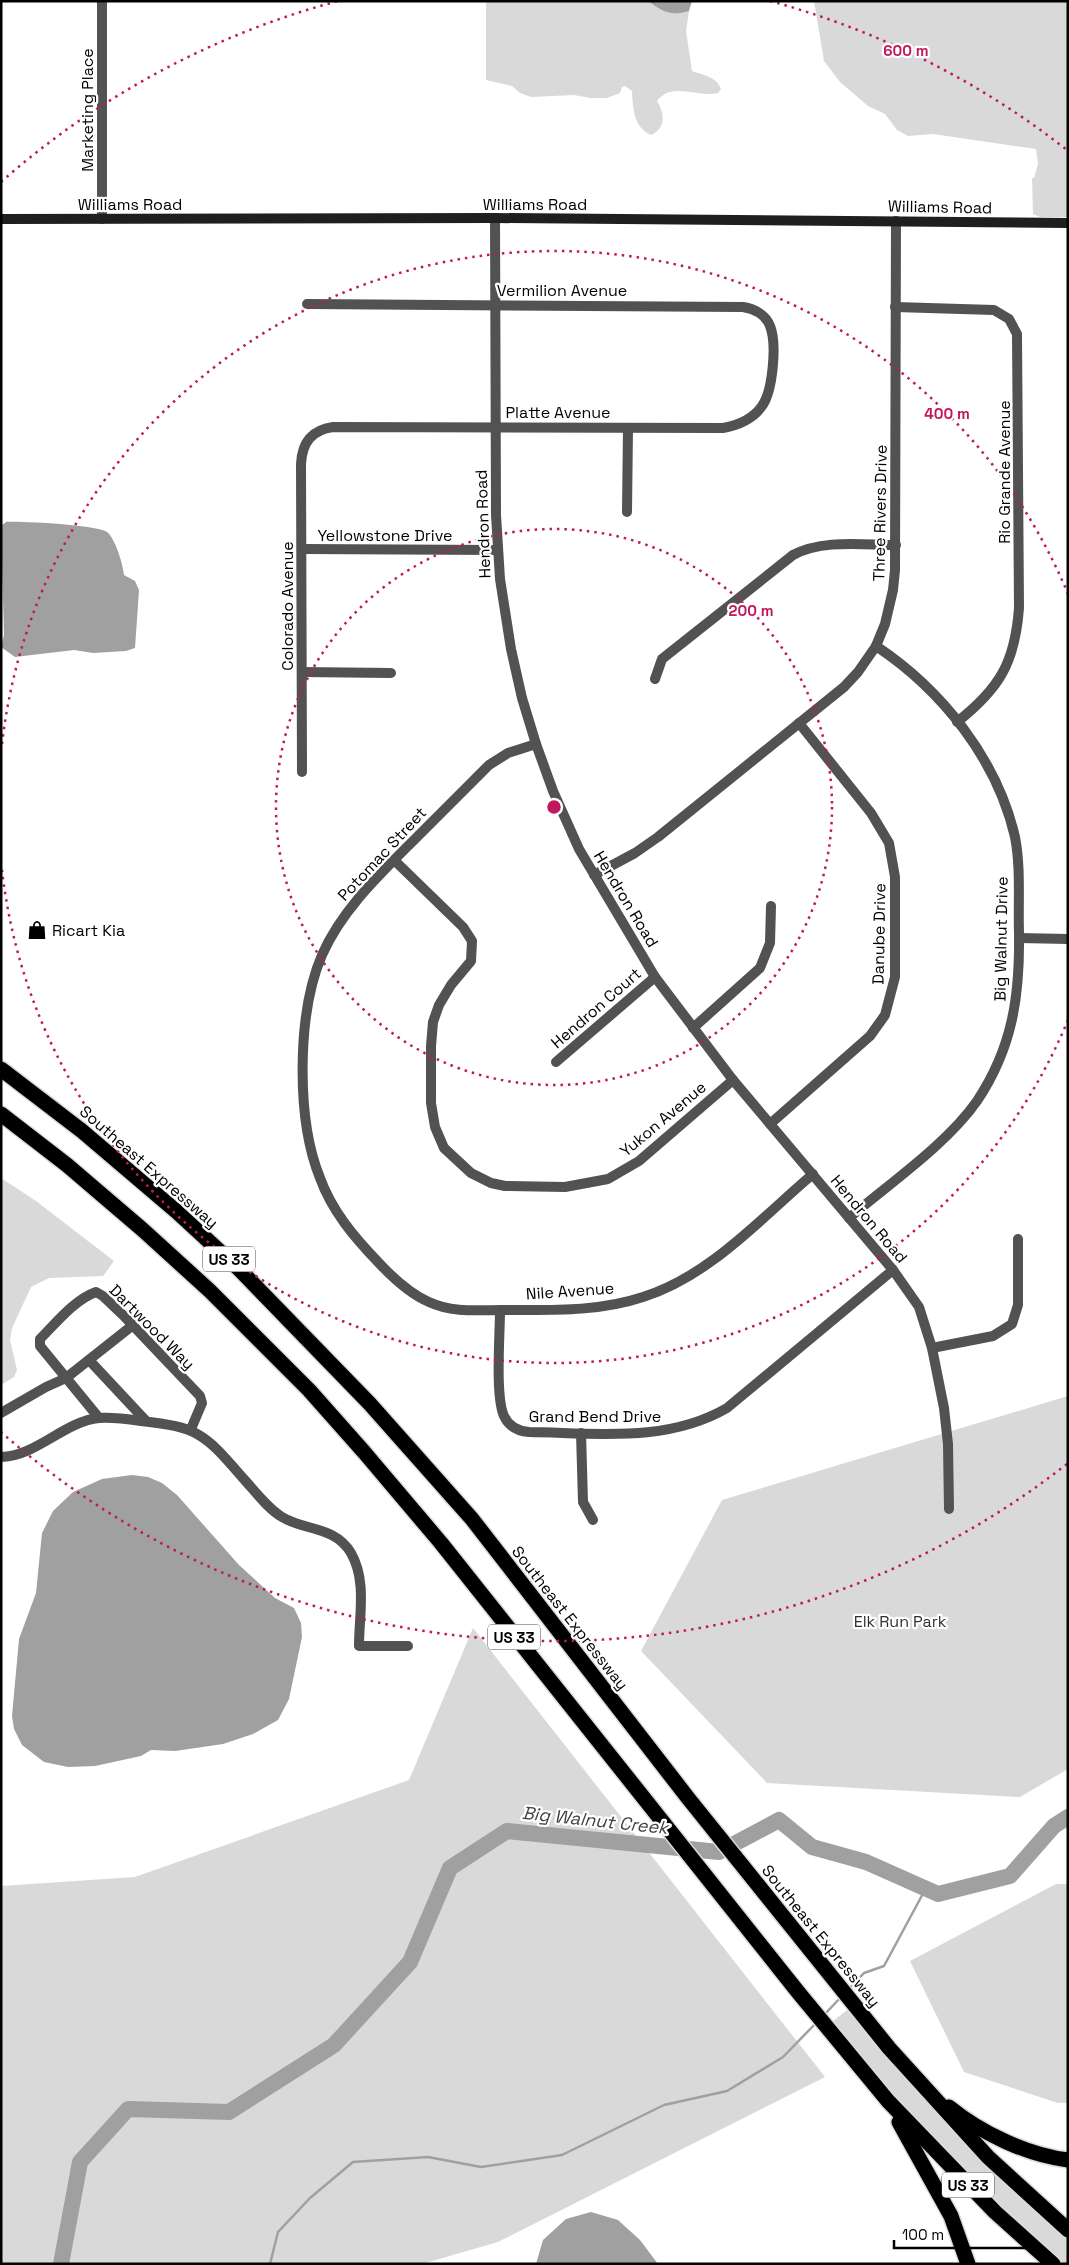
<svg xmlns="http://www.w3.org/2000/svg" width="1069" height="2265" font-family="'Space Grotesk',sans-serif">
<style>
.green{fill:#d9d9d9}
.water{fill:#a0a0a0}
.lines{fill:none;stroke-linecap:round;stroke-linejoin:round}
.stream{stroke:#a0a0a0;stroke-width:2.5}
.river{stroke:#a0a0a0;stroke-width:16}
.motorway-casing{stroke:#dbdbdb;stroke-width:18}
.minor{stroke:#525252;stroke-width:10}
.secondary{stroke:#1f1f1f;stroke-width:10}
.motorway{stroke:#000;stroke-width:15}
.ring{fill:none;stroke:#c2185b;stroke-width:2.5;stroke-dasharray:2.5 5}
.labels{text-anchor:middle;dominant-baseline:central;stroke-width:4.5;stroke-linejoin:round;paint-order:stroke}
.shield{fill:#fff;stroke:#4c4c4c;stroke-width:1}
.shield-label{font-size:15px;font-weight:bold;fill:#000}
.street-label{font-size:16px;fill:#000;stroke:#fff}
.poi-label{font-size:16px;fill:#000;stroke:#fff;text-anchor:start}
.park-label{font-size:16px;fill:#303030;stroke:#fff}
.water-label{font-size:18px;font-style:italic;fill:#414141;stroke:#fff}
.centre{fill:#c2185b;stroke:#fff;stroke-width:2.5}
.ring-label{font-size:15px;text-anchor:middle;font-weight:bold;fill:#c2185b;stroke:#fff;stroke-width:4.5;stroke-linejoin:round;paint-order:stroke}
</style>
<rect width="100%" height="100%" fill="#fff"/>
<g class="green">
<path d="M486,1H648C661,11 673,17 689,11L686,31L692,71C703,75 717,77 721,89L718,93C698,98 671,81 657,101C665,114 666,128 651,135C633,127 633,107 632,91L625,86L622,87L620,93L607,98H590L574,95L531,97L520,93L512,86L486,80Z"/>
<path d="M814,1H1068V217H1040L1033,214L1032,178H1034L1038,164L1036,149L933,134L908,136L897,130L885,114L868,106L840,82L824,61Z"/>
<path d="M1,1178L36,1201L114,1261L103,1276L49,1278L31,1287L12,1328L10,1340L17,1370L14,1377L1,1385Z"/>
<path d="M1068,1396V1769L1020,1797L767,1783L641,1651L722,1500Z"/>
<path d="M473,1628L825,2077L498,2242L422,2264H1V1886L135,1877L409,1780Z"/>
<path d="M1056,1884H1068V2103H1058L964,2072L910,1961Z"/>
<path d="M847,2010L919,2094L968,2144L1068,2238V2264H1064L1022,2228L968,2176L905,2111L832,2022Z"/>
</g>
<g class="water">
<path d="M648,1H692L689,11C672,17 661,11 648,1Z"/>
<path d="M6,522C20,521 98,525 107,532C115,538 123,564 124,575L135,581L139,590L135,648L126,651L93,653L74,650L15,657L1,647L4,635L1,526Z"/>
<path d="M132,1475L148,1477L162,1483L177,1495L239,1565L275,1598L294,1608L301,1623L302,1637L289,1699L278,1720L253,1734L223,1744L175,1751L151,1750L141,1756L95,1766L68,1767L44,1762L22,1745L14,1729L12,1716L19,1639L36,1593L42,1533L53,1511L73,1492L102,1479Z"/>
<path d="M591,2212L618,2220L640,2240L658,2264H536L543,2240L566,2219Z"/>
</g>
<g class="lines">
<g class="stream">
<path d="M848,1990L864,1973L884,1966L926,1888"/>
<path d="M824,2015L841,1997"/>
<path d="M270,2264L278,2232L310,2198L353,2162L428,2157L481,2167L562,2155L664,2105L727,2091L783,2057L817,2022"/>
</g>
<path class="river" d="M61,2264L80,2162L128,2109L229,2112L334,2045L410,1962L450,1868L507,1831L719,1852L779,1820L812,1847L866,1862L938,1894L1010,1876L1054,1826L1068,1817"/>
<g class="motorway-casing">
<g id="motorway">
<path d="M1,1069L82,1131L176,1211L239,1269L370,1404L472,1519L688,1798L889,2048L988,2157L1068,2230"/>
<path d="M1,1114L67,1165L143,1230L210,1291L309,1390L364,1452L441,1543L798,1992L888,2101L995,2212L1053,2264"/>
<path d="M949,2107C981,2133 1027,2155 1068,2160"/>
<path d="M899,2122L951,2216L968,2264"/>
</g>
</g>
<g class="minor">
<path d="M495,218L496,515L500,579L511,649L522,698L536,744L553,791L579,849L655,977L733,1080L893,1270L919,1307L932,1348L944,1408L948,1444L949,1509"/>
<path d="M102,219V1"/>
<path d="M895,307L994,310L1009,319L1017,334L1019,608C1015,663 999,689 957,722"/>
<path d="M627,512L628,428"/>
<path d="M302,549L498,550"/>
<path d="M302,672L391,673"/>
<path d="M655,679L662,659L793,555C823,539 862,545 896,545"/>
<path d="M536,744L508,753L489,765C462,792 436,818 409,845C376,878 341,912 322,955C297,1013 296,1119 320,1178C332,1211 354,1237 378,1262C392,1277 410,1294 429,1302C452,1313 479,1310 504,1310C551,1310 598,1312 643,1297C710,1276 761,1218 813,1174"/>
<path d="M302,772L301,464C302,442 312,430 333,427L723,428C739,425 753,419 762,406C773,391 777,343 770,326C766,315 755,309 743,307L307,304"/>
<path d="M394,860L463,927L472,941L471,961L451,985L439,1005L433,1022L431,1046V1103L435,1127L444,1148L471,1173L491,1183L505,1186L565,1187L608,1179L639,1161L733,1080"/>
<path d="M594,875L635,853L658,837L844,687L858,672L876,646L885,624L893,590L895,570L896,221"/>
<path d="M1019,938L1068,939"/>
<path d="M693,1028L760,968L770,943L771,906"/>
<path d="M556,1062L655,977"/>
<path d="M770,1124L870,1036L885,1015L895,977V877L889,843L871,813L799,723"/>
<path d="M849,1218C890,1183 947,1144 977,1101C1013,1047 1020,995 1019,932C1018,901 1021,868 1015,837C997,759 942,690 876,646"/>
<path d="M500,1310C500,1335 495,1396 504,1416C509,1427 518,1431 529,1432C596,1433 667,1443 727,1408L893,1270"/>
<path d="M932,1348L993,1336L1012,1324L1018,1305V1239"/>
<path d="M89,1360L146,1421"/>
<path d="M1,1413L46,1387L66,1378L133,1325"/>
<path d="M99,1418L40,1346V1339C56,1323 74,1300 96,1292L103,1296L123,1315L200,1396L202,1403L191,1429"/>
<path d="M581,1433L583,1502L593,1520"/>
<path d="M1,1457C35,1457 65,1421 99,1418C113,1417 127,1419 141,1421C198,1427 205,1434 242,1477C254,1490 267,1508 282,1517C305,1531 335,1526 351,1553C367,1581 359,1615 359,1646H408"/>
</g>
<path class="secondary" d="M1,219L495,218L1068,223"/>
<use href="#motorway" class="motorway"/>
</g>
<g class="ring">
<circle cx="554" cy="807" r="278"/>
<path d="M1068 1020A556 556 0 0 1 2 870M2 744A556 556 0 0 1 1068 594"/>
<path d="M1067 1464A834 834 0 0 1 1 1432M1 182A834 834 0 0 1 338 1M770 1A834 834 0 0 1 1067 150"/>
</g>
<defs>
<g id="shop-bare" transform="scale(1.5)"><path d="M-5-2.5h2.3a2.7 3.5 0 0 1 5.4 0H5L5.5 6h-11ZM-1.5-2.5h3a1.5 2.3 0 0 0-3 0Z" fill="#000" stroke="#fff" stroke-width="2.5" paint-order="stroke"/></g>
</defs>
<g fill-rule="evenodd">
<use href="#shop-bare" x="37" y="930"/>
</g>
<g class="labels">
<g class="shield">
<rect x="203" y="1246.5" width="52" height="25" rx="4"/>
<rect x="488" y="1624.5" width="52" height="25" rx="4"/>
<rect x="942" y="2172.5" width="52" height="25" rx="4"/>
</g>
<g class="shield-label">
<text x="229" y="1259">US 33</text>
<text x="514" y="1637">US 33</text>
<text x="968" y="2185">US 33</text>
</g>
<g class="street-label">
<text transform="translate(87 110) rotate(-90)">Marketing Place</text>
<text x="130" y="204">Williams Road</text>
<text x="535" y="204">Williams Road</text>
<text transform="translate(940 207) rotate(1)">Williams Road</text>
<text x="562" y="290">Vermilion Avenue</text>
<text x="558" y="412">Platte Avenue</text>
<text transform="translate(1004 472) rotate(-90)">Rio Grande Avenue</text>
<text transform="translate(880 513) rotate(-89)">Three Rivers Drive</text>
<text transform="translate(483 524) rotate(-92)">Hendron Road</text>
<text x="385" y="535">Yellowstone Drive</text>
<text transform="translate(287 606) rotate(-90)">Colorado Avenue</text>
<text transform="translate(382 854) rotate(-47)">Potomac Street</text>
<text transform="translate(626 899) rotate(59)">Hendron Road</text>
<text transform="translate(879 934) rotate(-89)">Danube Drive</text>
<text transform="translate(1001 939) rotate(-89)">Big Walnut Drive</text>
<text transform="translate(596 1008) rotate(-41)">Hendron Court</text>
<text transform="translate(663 1119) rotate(-40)">Yukon Avenue</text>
<text transform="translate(149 1167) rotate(41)">Southeast Expressway</text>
<text transform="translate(869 1219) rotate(50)">Hendron Road</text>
<text transform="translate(570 1291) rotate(-4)">Nile Avenue</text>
<text transform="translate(152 1327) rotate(45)">Dartwood Way</text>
<text x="595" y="1416">Grand Bend Drive</text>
<text transform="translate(570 1618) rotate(52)">Southeast Expressway</text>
<text transform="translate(821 1936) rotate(51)">Southeast Expressway</text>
</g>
<g class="poi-label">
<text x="52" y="930">Ricart Kia</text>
</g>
<g class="park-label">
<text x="900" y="1621">Elk Run Park</text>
</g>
<g class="water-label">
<text transform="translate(595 1820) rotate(6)">Big Walnut Creek</text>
</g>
</g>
<circle cx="554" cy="807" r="8" class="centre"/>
<g class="ring-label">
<text x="906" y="56">600 m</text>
<text x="947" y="419">400 m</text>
<text x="751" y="616">200 m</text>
</g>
<rect width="1069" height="2265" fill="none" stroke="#000000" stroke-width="5"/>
<path d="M894 2240v8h139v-8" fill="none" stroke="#000000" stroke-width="2.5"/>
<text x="902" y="2240" font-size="15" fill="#000000" stroke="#ffffff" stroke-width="4" paint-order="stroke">100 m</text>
</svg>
